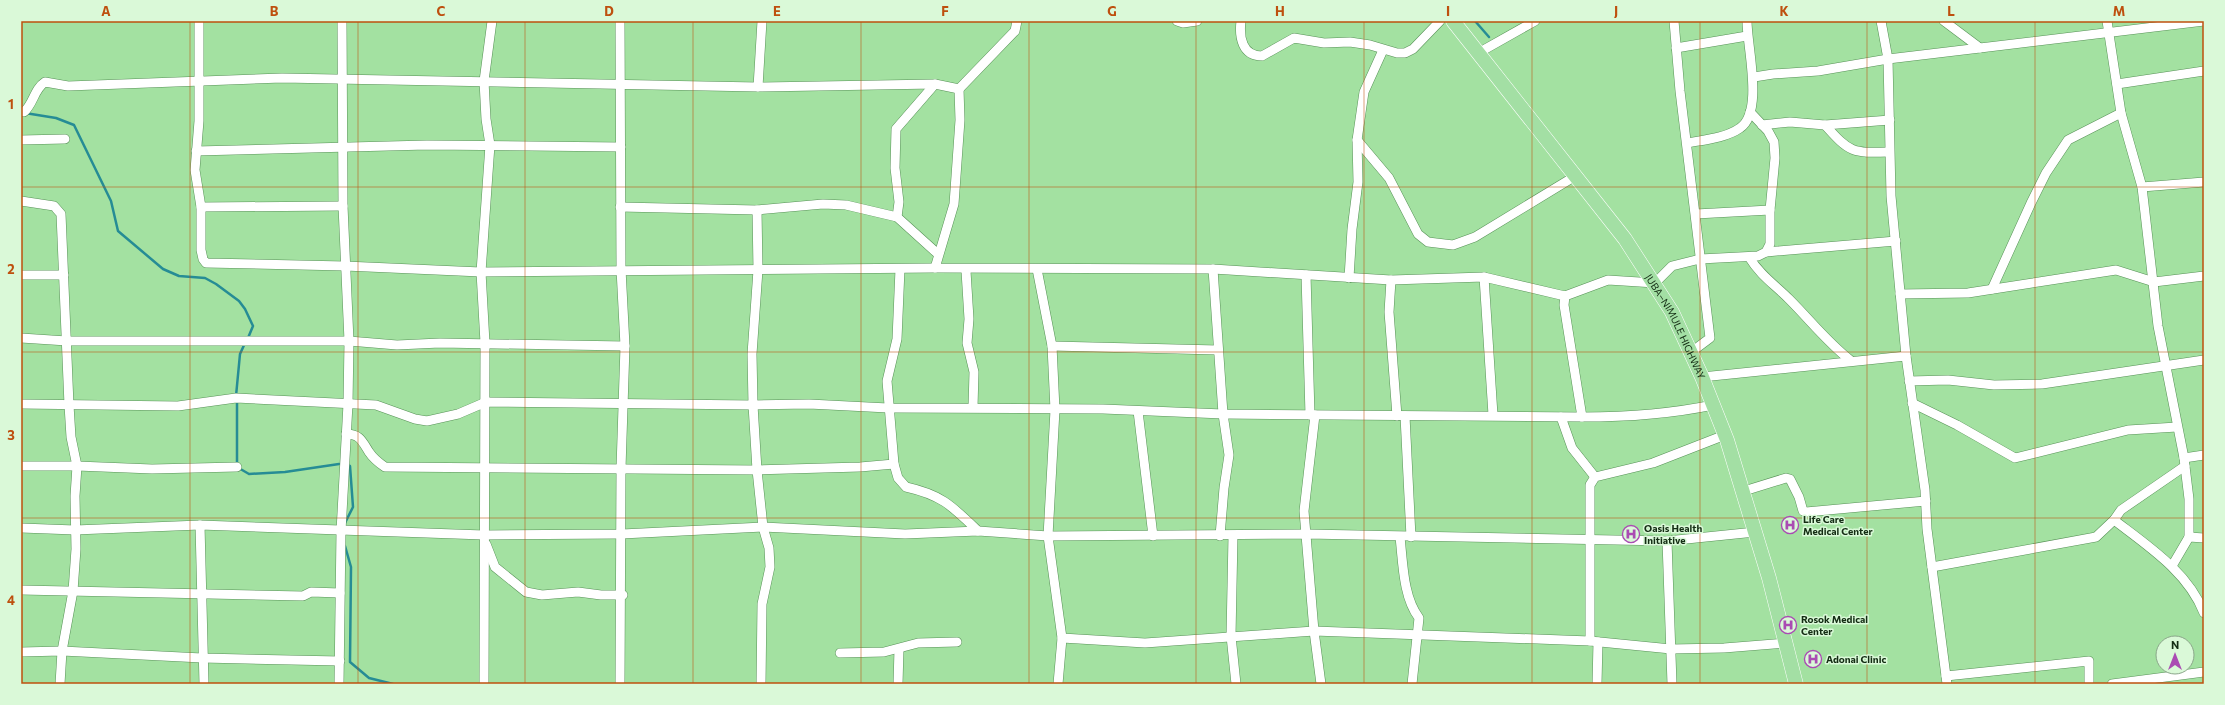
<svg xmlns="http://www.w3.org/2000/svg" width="2225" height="705" font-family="Commissioner,sans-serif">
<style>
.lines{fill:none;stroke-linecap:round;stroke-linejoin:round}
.stream{stroke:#268c95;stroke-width:2.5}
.minor-casing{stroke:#579257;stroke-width:10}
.primary-casing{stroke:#fff;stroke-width:15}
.minor{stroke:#fff;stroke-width:9}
.primary{stroke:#a3dfa4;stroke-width:14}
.grid{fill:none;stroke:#be500e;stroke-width:1;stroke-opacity:0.55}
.labels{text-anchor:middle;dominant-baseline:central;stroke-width:3;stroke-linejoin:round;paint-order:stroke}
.street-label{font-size:10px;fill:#142d14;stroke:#daf9d8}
.poi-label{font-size:10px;font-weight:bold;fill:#142d14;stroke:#daf9d8;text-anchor:start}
.neatline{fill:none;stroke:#be500e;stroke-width:1.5}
.grid-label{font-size:13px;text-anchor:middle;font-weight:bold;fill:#be500e}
</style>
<rect width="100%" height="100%" fill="#a3e1a1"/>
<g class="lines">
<g class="stream">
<path d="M1475,21L1489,37"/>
<path d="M25,113L56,118L74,125L111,201L118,231L163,269L179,276L205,278L216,284L239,301L245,309L253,326L248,338"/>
<path d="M236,396L240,354L245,343"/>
<path d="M237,401V467L249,474L285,472L339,464"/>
<path d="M345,523L353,507L350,466L347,465"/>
<path d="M345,546L351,567L350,662L369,678L393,684"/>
</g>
<g class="minor-casing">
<g id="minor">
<path d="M199,21V121L195,170L201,207V250L203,259L206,263L345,266L481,272L935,268"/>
<path d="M620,21L621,269L625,346L621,468L620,684"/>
<path d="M1177,21L1183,23L1197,21"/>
<path d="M1241,21C1239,37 1242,56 1262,56L1294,38L1324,43L1350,42L1370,45L1397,53H1405L1413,49L1440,21"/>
<path d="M1674,21L1680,91L1710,338L1690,353"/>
<path d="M1881,21L1888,59L1891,196L1906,356L1925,490L1927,529L1947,684"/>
<path d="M1944,21L1980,48L2204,21"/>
<path d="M2107,21L2121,113L2142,187L2158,326L2184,458L2189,499V537L2172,566"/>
<path d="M1676,48L1747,36"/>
<path d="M1480,52L1535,21"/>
<path d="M1754,77L1773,74L1818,71L1888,59L1980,48"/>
<path d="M2117,84L2204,71"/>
<path d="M758,87L762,21"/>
<path d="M959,89L960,120L954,204L935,268L1213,269L1391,280L1484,277L1565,296L1608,280L1655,283L1672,266L1700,259L1758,256L1766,252L1770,244V210L1775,158L1774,142L1768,131L1750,112"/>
<path d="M24,112C34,103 34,89 45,82L68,86L282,78L758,87L935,84L959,89L1015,31L1017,21"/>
<path d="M1762,125L1790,122L1825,125L1890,120"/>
<path d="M1825,125C1850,153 1852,153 1889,152"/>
<path d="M21,140L65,139"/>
<path d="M1357,140L1389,178L1418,234L1428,242L1453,245L1475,237L1577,175"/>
<path d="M1687,143C1703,140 1726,138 1740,128C1764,112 1747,47 1747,21"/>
<path d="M196,151L427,145L621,147"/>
<path d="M2142,187L2204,182"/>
<path d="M21,201L54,206L61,214L69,405L71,437L77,466L75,496L76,549L73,591L62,651L60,684"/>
<path d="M201,207L343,206"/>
<path d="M620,207L757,210L823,204L846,205L897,217L938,254"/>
<path d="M757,210L758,270L752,354L753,405L757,470L763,527L769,548L770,567L762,604L761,684"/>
<path d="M1696,214L1770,210"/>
<path d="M897,217L899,202L895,168L896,129L935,84"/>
<path d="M1766,252L1896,241"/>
<path d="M1749,257C1760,275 1775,285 1789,299C1810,320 1827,342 1850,360"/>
<path d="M900,269L897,339L887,381L894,464L898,478L906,487C942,495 952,506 978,531"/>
<path d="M1037,269L1052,346L1055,410L1048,536L1062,638L1058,684"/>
<path d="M1213,269L1223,414L1229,455L1224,488L1220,536"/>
<path d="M966,271L969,319L967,343L974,372L973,407"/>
<path d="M21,275H64"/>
<path d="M1306,275L1310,415"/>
<path d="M1484,277L1493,415"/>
<path d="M1349,278L1352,229L1358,182L1357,140L1364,92L1383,50"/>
<path d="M1391,280L1389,312L1397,416"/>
<path d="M1992,289L2031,203L2046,173L2068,140L2121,113"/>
<path d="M1900,294L1968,293L2116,270L2154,282L2204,276"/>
<path d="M1565,296L1564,305L1582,417"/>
<path d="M21,338L67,341H349L397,345L440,343L625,346"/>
<path d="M1052,346L1218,350"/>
<path d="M1702,377L1906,356"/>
<path d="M1909,381L1948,380L1994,385L2042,384L2204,360"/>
<path d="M1912,403L1957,425L2015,458L2128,430L2177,427"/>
<path d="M21,404L178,406L236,398L376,405L415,419L427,421L458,414L486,402L753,405L809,404L888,408L1103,409L1223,414L1582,417C1626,417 1670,414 1713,405"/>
<path d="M1138,411L1153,536"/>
<path d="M1315,415L1304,511L1314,631L1321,684"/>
<path d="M1405,416L1411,537"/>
<path d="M1561,417L1572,448L1595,477"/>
<path d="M346,434C360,434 362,441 369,452C373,458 379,463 385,467L757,470L860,467L894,464"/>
<path d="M2184,458L2204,455"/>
<path d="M21,466H77L152,469L237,467"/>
<path d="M1744,491L1786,478L1790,479L1799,497L1803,511L1806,512L1926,501"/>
<path d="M2114,520C2148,546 2188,572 2204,613"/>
<path d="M21,528L75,530L200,525"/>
<path d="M1233,536L1231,636L1236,684"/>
<path d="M1400,537C1403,563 1403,597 1419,618L1412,684"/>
<path d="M2189,537L2204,538"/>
<path d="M1667,541L1672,684"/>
<path d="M486,544L495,567L526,592L542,595L578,592L601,595H623"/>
<path d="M1932,567L2096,537L2114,520L2121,510L2185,466"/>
<path d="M21,590L303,596L311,592L340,593"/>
<path d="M1062,638L1145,643L1314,631L1590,641L1671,649L1724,648L1786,643"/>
<path d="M1590,641V485L1595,477L1653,463L1725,435"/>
<path d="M21,652L62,651L202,658L340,661"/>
<path d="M840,653L884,652L918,643L957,642"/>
<path d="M1946,676L2089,661V684"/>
<path d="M204,684L200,525L484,535L622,534L763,527L905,534L978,531L1048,536L1307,534L1667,541L1755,532"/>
<path d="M339,684L341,531L348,404L349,341L343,206L342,21"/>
<path d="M484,684L485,343L481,272L490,145L486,119L484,81L492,21"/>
<path d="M898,684L899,649"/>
<path d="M1597,684L1598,642"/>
<path d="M2112,684L2204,672"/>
</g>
</g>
<g class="primary-casing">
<g id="primary">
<path id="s1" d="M1453,21L1625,239L1672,312L1702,377L1727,440L1769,578L1796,684"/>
</g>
</g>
<use href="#minor" class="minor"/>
<use href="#primary" class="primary"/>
</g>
<path class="grid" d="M190,21V684M358,21V684M525,21V684M693,21V684M861,21V684M1029,21V684M1196,21V684M1364,21V684M1532,21V684M1700,21V684M1867,21V684M2035,21V684M21,187H2204M21,352H2204M21,518H2204"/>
<defs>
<g id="hospital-ring" transform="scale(0.9)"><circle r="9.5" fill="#daf9d8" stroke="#aa4bb3" stroke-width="1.5"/><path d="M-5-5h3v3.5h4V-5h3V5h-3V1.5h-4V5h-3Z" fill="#aa4bb3"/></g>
</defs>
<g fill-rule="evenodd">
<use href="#hospital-ring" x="1790" y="525"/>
<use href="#hospital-ring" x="1631" y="534"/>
<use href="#hospital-ring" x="1788" y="625"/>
<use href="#hospital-ring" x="1813" y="659"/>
</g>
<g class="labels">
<g class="street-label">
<text stroke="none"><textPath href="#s1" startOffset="379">JUBA–NIMULE HIGHWAY</textPath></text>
</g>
<g class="poi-label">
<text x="1803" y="519">Life Care<tspan x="1803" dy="12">Medical Center</tspan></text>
<text x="1644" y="528">Oasis Health<tspan x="1644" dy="12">Initiative</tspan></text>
<text x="1801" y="619">Rosok Medical<tspan x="1801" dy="12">Center</tspan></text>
<text x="1826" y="659">Adonai Clinic</text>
</g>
</g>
<rect width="2225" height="705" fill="none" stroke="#daf9d8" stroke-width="44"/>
<g transform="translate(2175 655)"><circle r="19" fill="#daf9d8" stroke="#8ba78a"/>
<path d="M0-3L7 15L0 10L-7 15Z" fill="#aa4bb3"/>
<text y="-6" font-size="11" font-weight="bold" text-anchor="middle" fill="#142d14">N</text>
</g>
<rect x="22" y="22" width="2181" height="661" class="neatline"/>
<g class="grid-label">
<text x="106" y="16">A</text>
<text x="274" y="16">B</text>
<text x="441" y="16">C</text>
<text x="609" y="16">D</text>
<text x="777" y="16">E</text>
<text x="945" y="16">F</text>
<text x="1112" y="16">G</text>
<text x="1280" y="16">H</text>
<text x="1448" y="16">I</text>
<text x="1616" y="16">J</text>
<text x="1784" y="16">K</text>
<text x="1951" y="16">L</text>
<text x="2119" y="16">M</text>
<text x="11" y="109">1</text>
<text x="11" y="274">2</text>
<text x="11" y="440">3</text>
<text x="11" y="605">4</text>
</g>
</svg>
